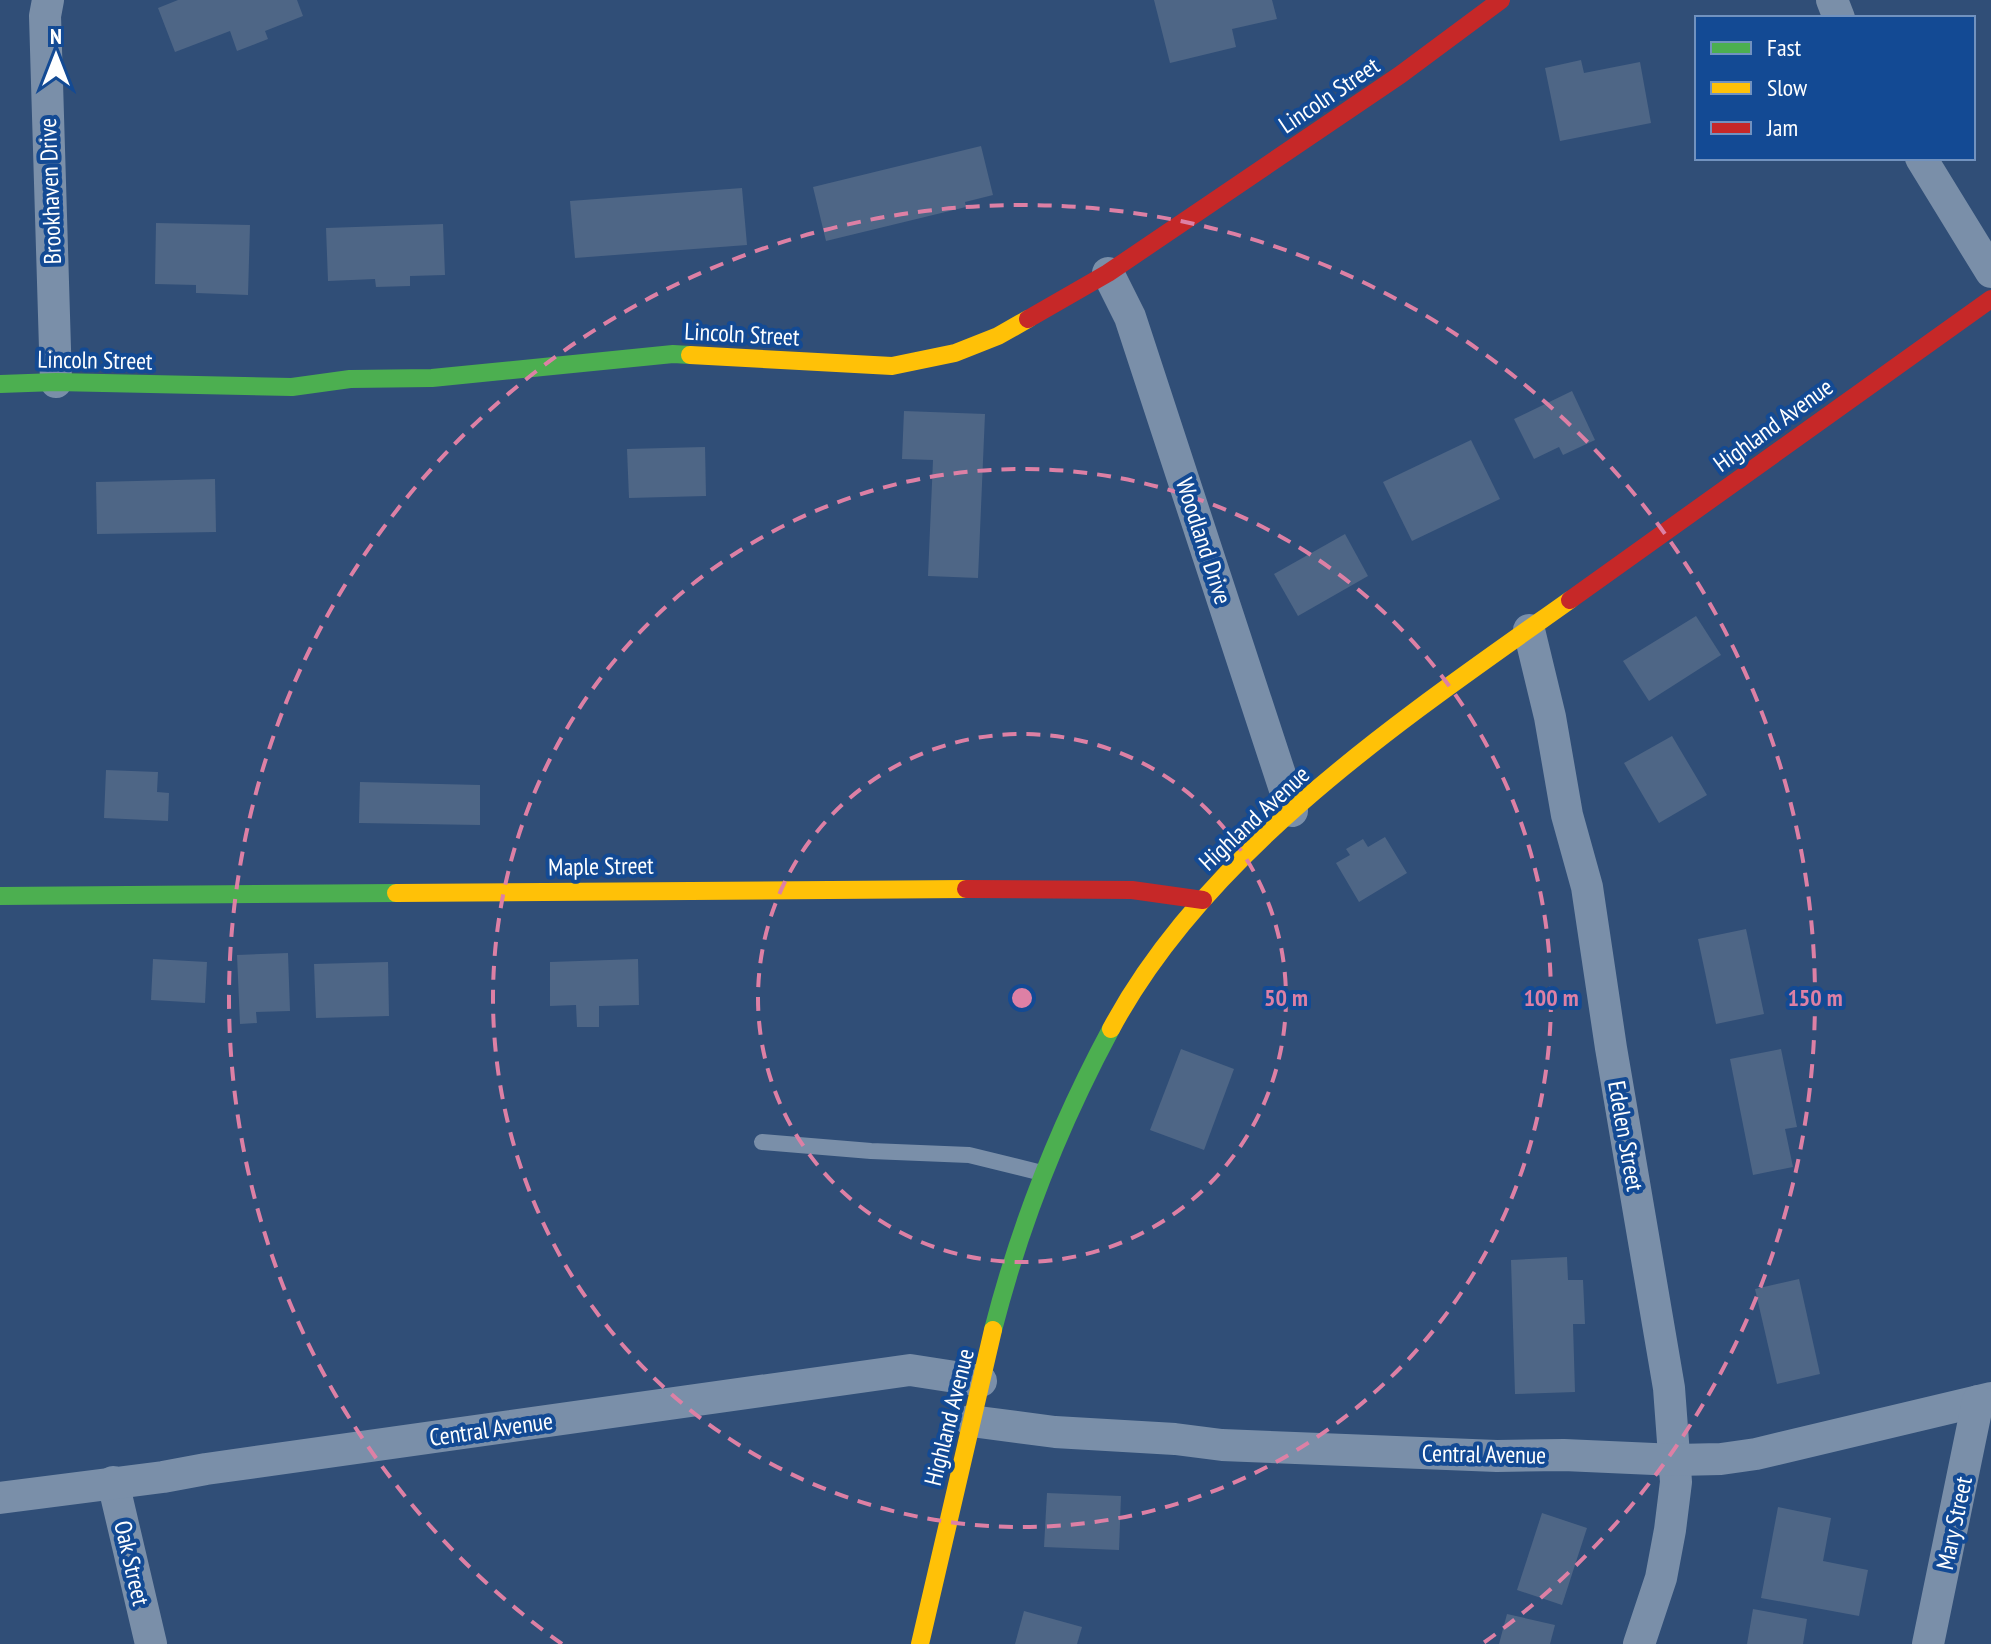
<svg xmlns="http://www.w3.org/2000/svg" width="1991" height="1644" font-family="'PT Sans Narrow',sans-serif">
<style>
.building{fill:#4e6686}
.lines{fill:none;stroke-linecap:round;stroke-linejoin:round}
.lane{stroke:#7a8fa9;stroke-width:16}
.street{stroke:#7a8fa9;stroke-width:32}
.fast{stroke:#4caf50;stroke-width:18}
.slow{stroke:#ffc107;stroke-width:18}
.jam{stroke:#c62828;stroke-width:18}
.ring{fill:none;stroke:#dd80a5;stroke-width:4;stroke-dasharray:14 10}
.labels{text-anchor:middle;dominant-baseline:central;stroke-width:8;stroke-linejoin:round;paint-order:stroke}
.street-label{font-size:24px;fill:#fff;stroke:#134a94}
.centre{fill:#dd80a5;stroke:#134a94;stroke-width:4}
.ring-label{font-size:24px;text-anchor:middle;font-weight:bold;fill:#dd80a5;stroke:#134a94;stroke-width:8;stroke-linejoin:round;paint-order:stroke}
</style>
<rect width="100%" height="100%" fill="#304e77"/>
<g class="building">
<path d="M178,0H297L303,16L265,31L268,39L237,51L230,31L175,52L158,8Z"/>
<path d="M1154,0H1272L1277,19L1232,29L1236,47L1170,63Z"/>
<path d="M1581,60L1584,73L1640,62L1651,123L1560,141L1545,68Z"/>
<path d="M981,146L993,195L965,202L966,207L826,241L813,187Z"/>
<path d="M742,188L747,245L575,258L570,201Z"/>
<path d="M156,223L250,225L248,295L196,293V285L155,284Z"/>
<path d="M443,224L445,275L410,276V286L376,287L375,279L328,281L326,228Z"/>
<path d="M1572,391L1595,440L1563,455L1559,447L1534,459L1514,419Z"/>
<path d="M904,411L985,414L978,578L928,576L933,460L902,459Z"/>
<path d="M1471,440L1500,499L1412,541L1383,482Z"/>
<path d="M705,447L706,496L629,498L627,449Z"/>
<path d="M215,479L216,532L97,534L96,482Z"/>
<path d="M1345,534L1368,576L1298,616L1274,574Z"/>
<path d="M1696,616L1721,655L1649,701L1623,661Z"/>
<path d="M1672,736L1707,795L1659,823L1624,763Z"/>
<path d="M106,770L158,772L157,792L169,793L168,821L104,818Z"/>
<path d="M360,782L480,785V825L359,823Z"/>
<path d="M1385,837L1407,873L1359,902L1336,863L1350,855L1346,849L1363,839L1368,847Z"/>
<path d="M1746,929L1764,1014L1716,1024L1698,939Z"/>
<path d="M288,953L290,1011L256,1012L257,1023L240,1024L237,955Z"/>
<path d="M153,959L207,962L205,1003L151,1000Z"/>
<path d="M638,959L639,1005L599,1006V1027H577L576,1005L550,1006V962Z"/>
<path d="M388,962L389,1016L316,1018L314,964Z"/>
<path d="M1181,1049L1234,1069L1204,1150L1150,1130Z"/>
<path d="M1781,1049L1797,1127L1785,1129L1793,1167L1753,1175L1730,1059Z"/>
<path d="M1567,1257L1568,1280H1583L1585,1324H1573L1575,1392L1515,1394L1511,1260Z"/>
<path d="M1799,1279L1820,1374L1777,1384L1755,1289Z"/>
<path d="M1047,1493L1121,1496L1119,1550L1044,1547Z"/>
<path d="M1778,1507L1831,1518L1823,1561L1868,1570L1859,1616L1761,1598Z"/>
<path d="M1542,1513L1587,1528L1562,1605L1517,1590Z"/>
<path d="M1753,1609L1807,1619L1803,1644H1747Z"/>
<path d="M1024,1611L1082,1627L1077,1644H1015Z"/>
<path d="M1507,1614L1555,1625L1550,1644H1499Z"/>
</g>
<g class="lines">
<path class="lane" d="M762,1142L871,1151L969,1155L1042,1173"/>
<g class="street">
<path d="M48,0L45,16L56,382"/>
<path d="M1832,0L1839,18"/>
<path d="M1921,158L1991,272"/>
<path d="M1108,273L1130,317L1292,811"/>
<path d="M1529,630L1550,717L1567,815L1587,887L1611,1048L1669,1388L1676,1482L1670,1530L1661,1578L1639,1644"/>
<path d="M971,1421L1055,1432L1175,1439L1222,1445L1497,1456L1564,1455L1676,1460L1721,1459L1756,1454L1991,1398"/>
<path d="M113,1482L151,1644"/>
<path d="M0,1498L163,1477L206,1469L910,1370L981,1381"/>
<path d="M1928,1644L1978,1401"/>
</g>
<g class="fast">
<path d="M0,384L56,382L292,387L350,379L432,378L673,354L690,355"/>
<path d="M0,896L396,893"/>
<path d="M993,1330C1020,1224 1060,1124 1111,1029"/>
</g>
<g class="slow">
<path d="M690,355L892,366L955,353L998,336L1028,319"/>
<path d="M396,893L966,889"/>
<path d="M1111,1029C1207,849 1408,715 1570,600"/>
<path d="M920,1644L993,1330"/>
</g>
<g class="jam">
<path d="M1028,319L1108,273L1400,75L1501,0"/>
<path d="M1570,600L1991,299"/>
<path d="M966,889L1132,890L1203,900"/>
</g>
</g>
<g class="ring">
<circle cx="1022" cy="998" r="264"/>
<circle cx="1022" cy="998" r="529"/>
<path d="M562 1644A793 793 0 1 1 1482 1644"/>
</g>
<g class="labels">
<g class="street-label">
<text transform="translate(1329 95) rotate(-34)">Lincoln Street</text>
<text transform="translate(50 191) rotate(-92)">Brookhaven Drive</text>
<text transform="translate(742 334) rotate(3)">Lincoln Street</text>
<text transform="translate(95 360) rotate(1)">Lincoln Street</text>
<text transform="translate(1773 425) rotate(-36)">Highland Avenue</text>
<text transform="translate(1204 541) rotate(72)">Woodland Drive</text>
<text transform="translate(1254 818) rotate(-43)">Highland Avenue</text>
<text transform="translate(601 866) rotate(-1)">Maple Street</text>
<text transform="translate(1626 1136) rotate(80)">Edelen Street</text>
<text transform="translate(949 1417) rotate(-76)">Highland Avenue</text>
<text transform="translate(491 1429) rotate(-8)">Central Avenue</text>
<text transform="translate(1484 1454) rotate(1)">Central Avenue</text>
<text transform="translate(1954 1523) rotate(-78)">Mary Street</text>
<text transform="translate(132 1563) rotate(77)">Oak Street</text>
</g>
</g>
<circle cx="1022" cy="998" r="12" class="centre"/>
<g class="ring-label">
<text x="1286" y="1006">50 m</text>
<text x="1551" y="1006">100 m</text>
<text x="1815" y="1006">150 m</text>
</g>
<rect x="1695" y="16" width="280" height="144" fill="#134a94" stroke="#7192bf" stroke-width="2"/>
<rect x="1711" y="42" width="40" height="12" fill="#4caf50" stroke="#7192bf" stroke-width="2"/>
<text x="1767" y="56" font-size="24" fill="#ffffff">Fast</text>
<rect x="1711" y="82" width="40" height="12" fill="#ffc107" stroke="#7192bf" stroke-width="2"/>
<text x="1767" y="96" font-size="24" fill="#ffffff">Slow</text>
<rect x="1711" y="122" width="40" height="12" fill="#c62828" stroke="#7192bf" stroke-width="2"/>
<text x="1767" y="136" font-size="24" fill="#ffffff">Jam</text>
<g transform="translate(56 56)" stroke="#134a94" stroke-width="6" paint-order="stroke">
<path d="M0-6L14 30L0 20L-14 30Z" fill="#ffffff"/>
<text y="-12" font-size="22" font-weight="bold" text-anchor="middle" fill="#ffffff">N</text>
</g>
</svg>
